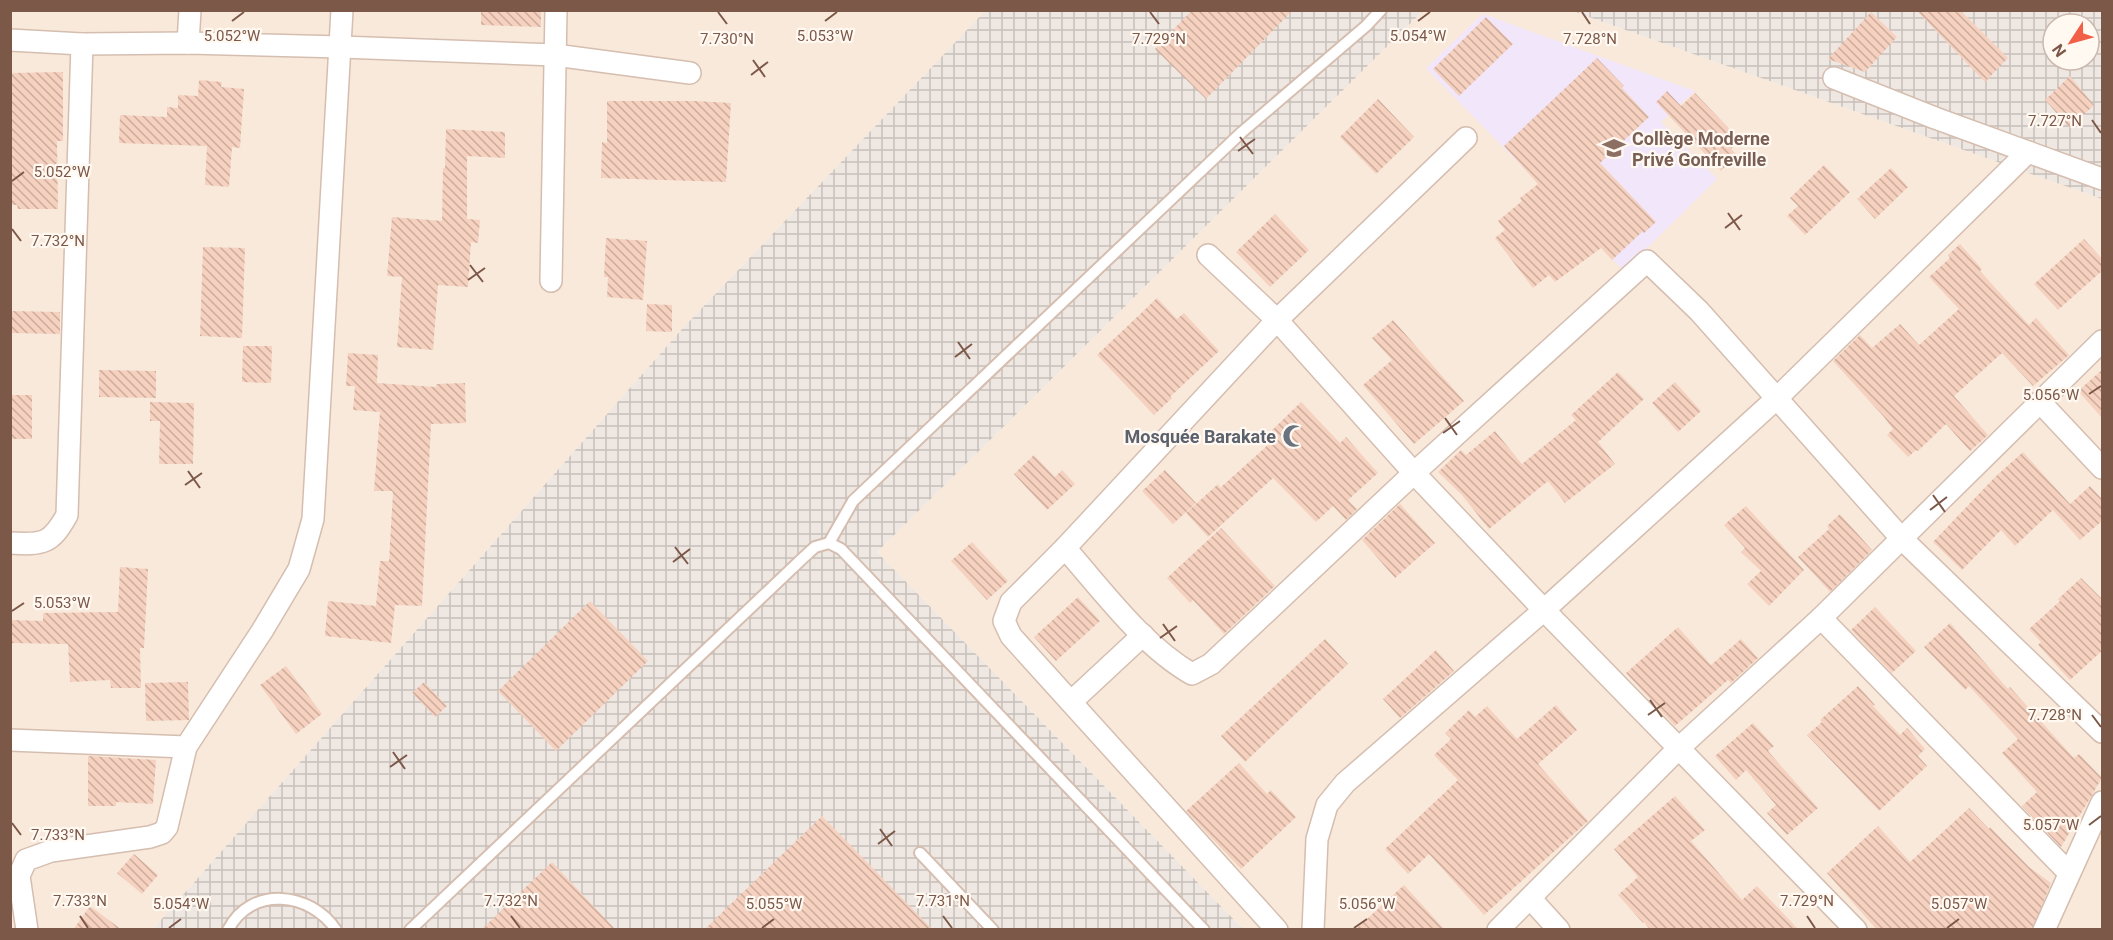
<svg xmlns="http://www.w3.org/2000/svg" width="2113" height="940" font-family="Roboto,sans-serif">
<style>
.residential{fill:#f9e9da;fill-rule:evenodd}
.industrial{fill:url(#industrial-grid);fill-rule:evenodd}
.education{fill:#f2e6fb}
.building{fill:url(#building-back-hatch)}
.lines{fill:none;stroke-linecap:round;stroke-linejoin:round}
.service-casing{stroke:#d5beb0;stroke-width:14}
.minor-casing{stroke:#d5beb0;stroke-width:24}
.service{stroke:#fff;stroke-width:10}
.minor{stroke:#fff;stroke-width:21}
.ticks{fill:none;stroke:#7c5849;stroke-width:2}
.labels{text-anchor:middle;dominant-baseline:central;stroke-width:4.5;stroke-linejoin:round;paint-order:stroke}
.education-label{font-size:18px;font-weight:bold;fill:#785e54;stroke:#fff9f2;text-anchor:start}
.worship-label{font-size:18px;font-weight:bold;fill:#5b616d;stroke:#fff9f2;text-anchor:end}
.ticks-label{font-size:15px;text-anchor:middle;fill:#7c5849;stroke:#fff9f2;stroke-width:4.5;stroke-linejoin:round;paint-order:stroke}
</style>
<defs>
<pattern id="industrial-grid" width="8" height="8" patternUnits="userSpaceOnUse" patternTransform="scale(1.5)"><rect width="8" height="8" fill="#efe8e2"/><path d="M0 4h8M4 0v8" fill="none" stroke="#c7bfb9"/></pattern>
<pattern id="building-back-hatch" width="6" height="6" patternUnits="userSpaceOnUse" patternTransform="scale(1.5)"><rect width="6" height="6" fill="#f6d1bf"/><path d="M-1 5l2 2M0 0l6 6M5-1l2 2" fill="none" stroke="#ccac9d"/></pattern>
</defs>
<rect width="100%" height="100%" fill="#fef5ea"/>
<g class="residential">
<path d="M10,11H985L682,329L152,930L11,929Z"/>
<path d="M1423,11H1572L2102,199V929H1243L877,552ZM1483,14L1694,91L1661,122Z"/>
</g>
<g class="industrial">
<path d="M985,11H1423L877,552L1243,929L152,930L682,329Z"/>
<path d="M1572,11H2102V199ZM2053,24H2089V60H2053Z"/>
</g>
<path class="education" d="M1483,14L1695,91L1661,122L1717,179L1624,271L1426,68Z"/>
<g class="building">
<path d="M481,10H541V27L481,25Z"/>
<path d="M1192,10H1293L1206,99L1155,49Z"/>
<path d="M1916,10H1960L2008,58L1985,82Z"/>
<path d="M1871,12L1897,37L1865,72L1828,59Z"/>
<path d="M1486,17L1513,44L1459,96L1433,69Z"/>
<path d="M1597,58L1624,86L1622,88L1649,117L1600,163L1656,222L1644,233L1642,232L1612,260L1601,248L1555,282L1549,275L1533,288L1495,238L1505,230L1498,221L1522,201L1520,198L1538,184L1504,146Z"/>
<path d="M63,72V141H57L58,209H18L17,205H10V73Z"/>
<path d="M2070,76L2094,105L2070,128L2045,100Z"/>
<path d="M199,80L222,82L221,87L244,89L240,148L232,147L229,187L205,185L207,146L119,143L120,115L167,117V107L178,108V95L198,96Z"/>
<path d="M1667,91L1681,106L1695,93L1740,140L1731,149L1737,155L1721,171L1656,102Z"/>
<path d="M1378,99L1414,137L1376,174L1340,137Z"/>
<path d="M607,101H695L731,103L726,182L601,178L602,142L607,143Z"/>
<path d="M446,129L505,132V158L467,156V219L480,220L478,243L471,242L468,287L438,285L433,350L397,347L402,277L387,276L392,217L442,221L443,168H445Z"/>
<path d="M1824,165L1850,192L1805,235L1787,216L1798,206L1790,198Z"/>
<path d="M1891,168L1908,187L1875,219L1857,199Z"/>
<path d="M1275,214L1309,250L1270,287L1236,252Z"/>
<path d="M606,238L647,241L643,300L607,297L608,277H604Z"/>
<path d="M2084,239L2103,260V270L2058,310L2034,284Z"/>
<path d="M1960,244L1982,269L1980,271L2029,325L2036,318L2069,355L2033,386L2002,353L1954,396L1988,435L1970,451L1946,424L1918,451L1916,450L1908,457L1887,435L1893,429L1884,417L1833,361L1860,335L1872,348L1900,324L1919,345L1959,309L1929,277L1950,258L1948,255Z"/>
<path d="M203,247L245,248L242,338L200,336Z"/>
<path d="M1157,298L1177,319L1184,313L1219,351L1170,397L1172,398L1154,415L1097,355Z"/>
<path d="M647,304L672,305V332L646,331Z"/>
<path d="M10,311L60,312V334L10,333Z"/>
<path d="M1393,320L1464,401L1414,444L1363,385L1392,360L1372,338Z"/>
<path d="M243,346H272L271,383L242,382Z"/>
<path d="M348,353L378,355L377,383L436,387V384L465,383L466,423L431,424L422,606L395,605L391,643L325,636L328,601L376,606L380,561H389L393,493L392,491H374L380,412L353,410L355,386H346Z"/>
<path d="M2103,369V419L2078,391Z"/>
<path d="M99,370L156,371V398L99,397Z"/>
<path d="M1618,372L1644,399L1598,442L1615,464L1565,503L1548,481L1489,529L1462,495L1438,472L1461,450L1466,455L1495,431L1522,464L1576,420L1571,415Z"/>
<path d="M1675,382L1701,411L1678,432L1652,403Z"/>
<rect x="10" y="395" width="22" height="44"/>
<path d="M150,402L194,403L193,464H159L160,421H150Z"/>
<path d="M1301,402L1340,443L1346,437L1378,473L1348,500L1357,509L1346,520L1333,506L1316,522L1273,478L1208,537L1186,513L1218,484L1220,488L1269,444L1264,438Z"/>
<path d="M2023,452L2070,504L2090,486L2103,500V520L2080,540L2053,510L2015,546L2001,530L1962,570L1933,542L1995,477Z"/>
<path d="M1034,455L1055,477L1062,470L1075,484L1047,510L1014,474Z"/>
<path d="M1165,470L1196,503L1173,524L1142,491Z"/>
<path d="M1400,504L1435,543L1395,578L1362,540Z"/>
<path d="M1746,506L1804,570L1769,606L1747,584L1761,571L1741,552L1745,548L1724,525Z"/>
<path d="M1840,514L1872,550L1830,592L1798,557L1829,529L1827,526Z"/>
<path d="M1221,528L1275,586L1224,634L1193,600L1190,603L1167,578Z"/>
<path d="M972,542L1008,581L987,600L951,561Z"/>
<path d="M120,567L148,569L144,648H140L141,688H111L110,680L70,682L68,644L10,643V620L43,621V613L118,612Z"/>
<path d="M2081,578L2103,600V650L2070,680L2038,645L2041,642L2029,629L2060,601L2058,599Z"/>
<path d="M1078,597L1100,621L1056,661L1034,637Z"/>
<path d="M590,601L648,661L556,751L498,691Z"/>
<path d="M1875,607L1916,651L1892,673L1851,630Z"/>
<path d="M1950,623L2008,689L2010,687L2074,758L2079,754L2102,778L2061,847L2022,806L2037,792L2002,753L2018,739L1969,686L1965,690L1924,647Z"/>
<path d="M1678,627L1711,665L1741,639L1758,658L1731,683L1728,680L1675,726L1626,673Z"/>
<path d="M1325,639L1348,664L1245,762L1221,736Z"/>
<path d="M1436,650L1454,671L1400,718L1383,699Z"/>
<path d="M286,666L322,714L296,734L260,685Z"/>
<path d="M188,682L189,720L146,721L145,683Z"/>
<path d="M424,682L447,706L435,717L412,693Z"/>
<path d="M1858,686L1875,705L1873,706L1900,735L1907,728L1925,749L1918,756L1927,766L1879,811L1807,735L1822,722L1820,720Z"/>
<path d="M1556,705L1577,730L1538,764L1588,821L1484,915L1429,854L1408,874L1385,849L1458,780L1434,755L1451,739L1445,733L1469,710L1475,717L1487,706L1517,739Z"/>
<path d="M1753,723L1774,746L1768,751L1818,808L1787,835L1767,813L1776,805L1746,770L1736,780L1715,756Z"/>
<path d="M88,756L156,760L153,804L116,802V806H88Z"/>
<path d="M1239,763L1267,794L1271,790L1296,817L1241,869L1186,811Z"/>
<path d="M1675,796L1705,830L1691,841L1742,900L1757,886L1799,930H1650L1644,922L1643,923L1618,895L1638,877L1614,849Z"/>
<path d="M1969,808L1989,829L1990,827L2029,867L2051,883L2032,930H1877L1827,873L1878,826L1910,862Z"/>
<path d="M822,816L933,930H704Z"/>
<path d="M134,854L158,875L142,894L117,873Z"/>
<path d="M552,862L616,930H481Z"/>
<path d="M1404,885L1445,930H1355Z"/>
<path d="M90,906L122,930H73Z"/>
</g>
<g class="lines">
<g class="service-casing">
<g id="service">
<path d="M829,543L853,501L1242,132L1366,26L1381,10"/>
<path d="M920,853L993,930"/>
<path d="M228,930C251,885 311,892 336,930"/>
<path d="M410,930L804,557L815,547L829,543L841,549L1204,930"/>
</g>
</g>
<g class="minor-casing">
<g id="minor">
<path d="M10,40L82,44L188,43L341,47L555,55L690,73"/>
<path d="M188,43L190,10"/>
<path d="M1834,78L1935,118L2102,179"/>
<path d="M1208,255L1277,320L1414,473L1544,610L1856,930"/>
<path d="M551,281L556,10"/>
<path d="M2040,402L2102,468"/>
<path d="M10,543C43,545 51,544 67,515L82,44"/>
<path d="M1065,548C1103,591 1143,646 1192,674L1211,664L1414,473L1647,261L1699,311L1901,538L2102,732"/>
<path d="M1821,618L2069,873"/>
<path d="M1071,702L1143,635"/>
<path d="M10,740L186,747"/>
<path d="M1530,898L1559,930"/>
<path d="M27,930L19,876L26,860L51,851L150,837L162,833L167,827L186,747L262,631L299,569L313,519L342,10"/>
<path d="M1277,930L1011,636L1004,621L1011,602L1065,548L1277,320L1466,138"/>
<path d="M1313,930L1317,839L1327,805L1345,783L1544,610L1776,399L2028,152"/>
<path d="M1498,930L1679,748L1821,618L2102,341"/>
<path d="M2044,930L2102,802"/>
</g>
</g>
<use href="#service" class="service"/>
<use href="#minor" class="minor"/>
</g>
<path class="ticks" d="M718,12L727,24M1150,12L1159,24M1582,12L1590,24M232,21L244,12M825,21L837,12M1418,21L1430,12M753,60L765,77M751,75L768,62M2092,120L2101,133M1240,137L1253,154M1238,151L1255,139M12,181L24,172M1728,213L1740,230M1725,228L1742,215M12,229L21,241M470,265L483,282M468,280L485,268M958,342L970,359M955,357L972,344M2089,394L2101,386M1445,418L1457,435M1443,433L1460,421M188,471L200,488M185,485L202,473M1933,495L1945,512M1930,510L1947,497M675,547L688,564M673,562L690,549M12,611L24,603M1163,624L1175,641M1160,638L1177,626M1650,700L1662,717M1648,715L1665,703M2092,715L2101,727M393,752L405,769M390,767L407,755M12,823L21,835M2089,825L2101,816M880,829L892,846M878,844L895,831M80,916L88,928M511,916L520,928M943,916L952,928M1807,916L1815,928M169,928L181,919M762,928L774,919M1354,928L1367,919M1947,928L1959,919"/>
<defs>
<g id="school-bare" transform="scale(1.8)"><path d="M0-5L7-2L0 1L-7-2ZM-4 1L0 2.5L4 1V4Q0 6-4 4Z" fill="#8d6e63" stroke="#fff9f2" stroke-width="2.5" paint-order="stroke"/></g>
<g id="mosque-bare" transform="scale(1.8)"><path d="M3.5-4.9A6 6 0 1 0 3.5 4.9A5 5 0 1 1 3.5-4.9Z" fill="#6b7280" stroke="#fff9f2" stroke-width="2.5" paint-order="stroke"/></g>
</defs>
<g fill-rule="evenodd">
<use href="#school-bare" x="1614" y="148"/>
<use href="#mosque-bare" x="1294" y="436"/>
</g>
<g class="labels">
<g class="education-label">
<text x="1632" y="138">Collège Moderne<tspan x="1632" dy="21">Privé Gonfreville</tspan></text>
</g>
<g class="worship-label">
<text x="1276" y="436">Mosquée Barakate</text>
</g>
</g>
<g class="ticks-label">
<text x="232" y="41">5.052°W</text>
<text x="825" y="41">5.053°W</text>
<text x="1418" y="41">5.054°W</text>
<text x="727" y="44">7.730°N</text>
<text x="1159" y="44">7.729°N</text>
<text x="1590" y="44">7.728°N</text>
<text x="2055" y="126">7.727°N</text>
<text x="62" y="177">5.052°W</text>
<text x="58" y="246">7.732°N</text>
<text x="2051" y="400">5.056°W</text>
<text x="62" y="608">5.053°W</text>
<text x="2055" y="720">7.728°N</text>
<text x="2051" y="830">5.057°W</text>
<text x="58" y="840">7.733°N</text>
<text x="80" y="906">7.733°N</text>
<text x="511" y="906">7.732°N</text>
<text x="943" y="906">7.731°N</text>
<text x="1807" y="906">7.729°N</text>
<text x="181" y="909">5.054°W</text>
<text x="774" y="909">5.055°W</text>
<text x="1367" y="909">5.056°W</text>
<text x="1959" y="909">5.057°W</text>
</g>
<rect width="2113" height="940" fill="none" stroke="#7c5849" stroke-width="24"/>
<g transform="translate(2071 42) rotate(234)"><circle r="28" fill="#fff9f2" stroke="#cbb9ae" stroke-width="1.5"/>
<path d="M0-4.5L10 22L0 15L-10 22Z" fill="#f15f46"/>
<text y="-9" font-size="16" font-weight="bold" text-anchor="middle" fill="#7c5849">N</text>
</g>
</svg>
